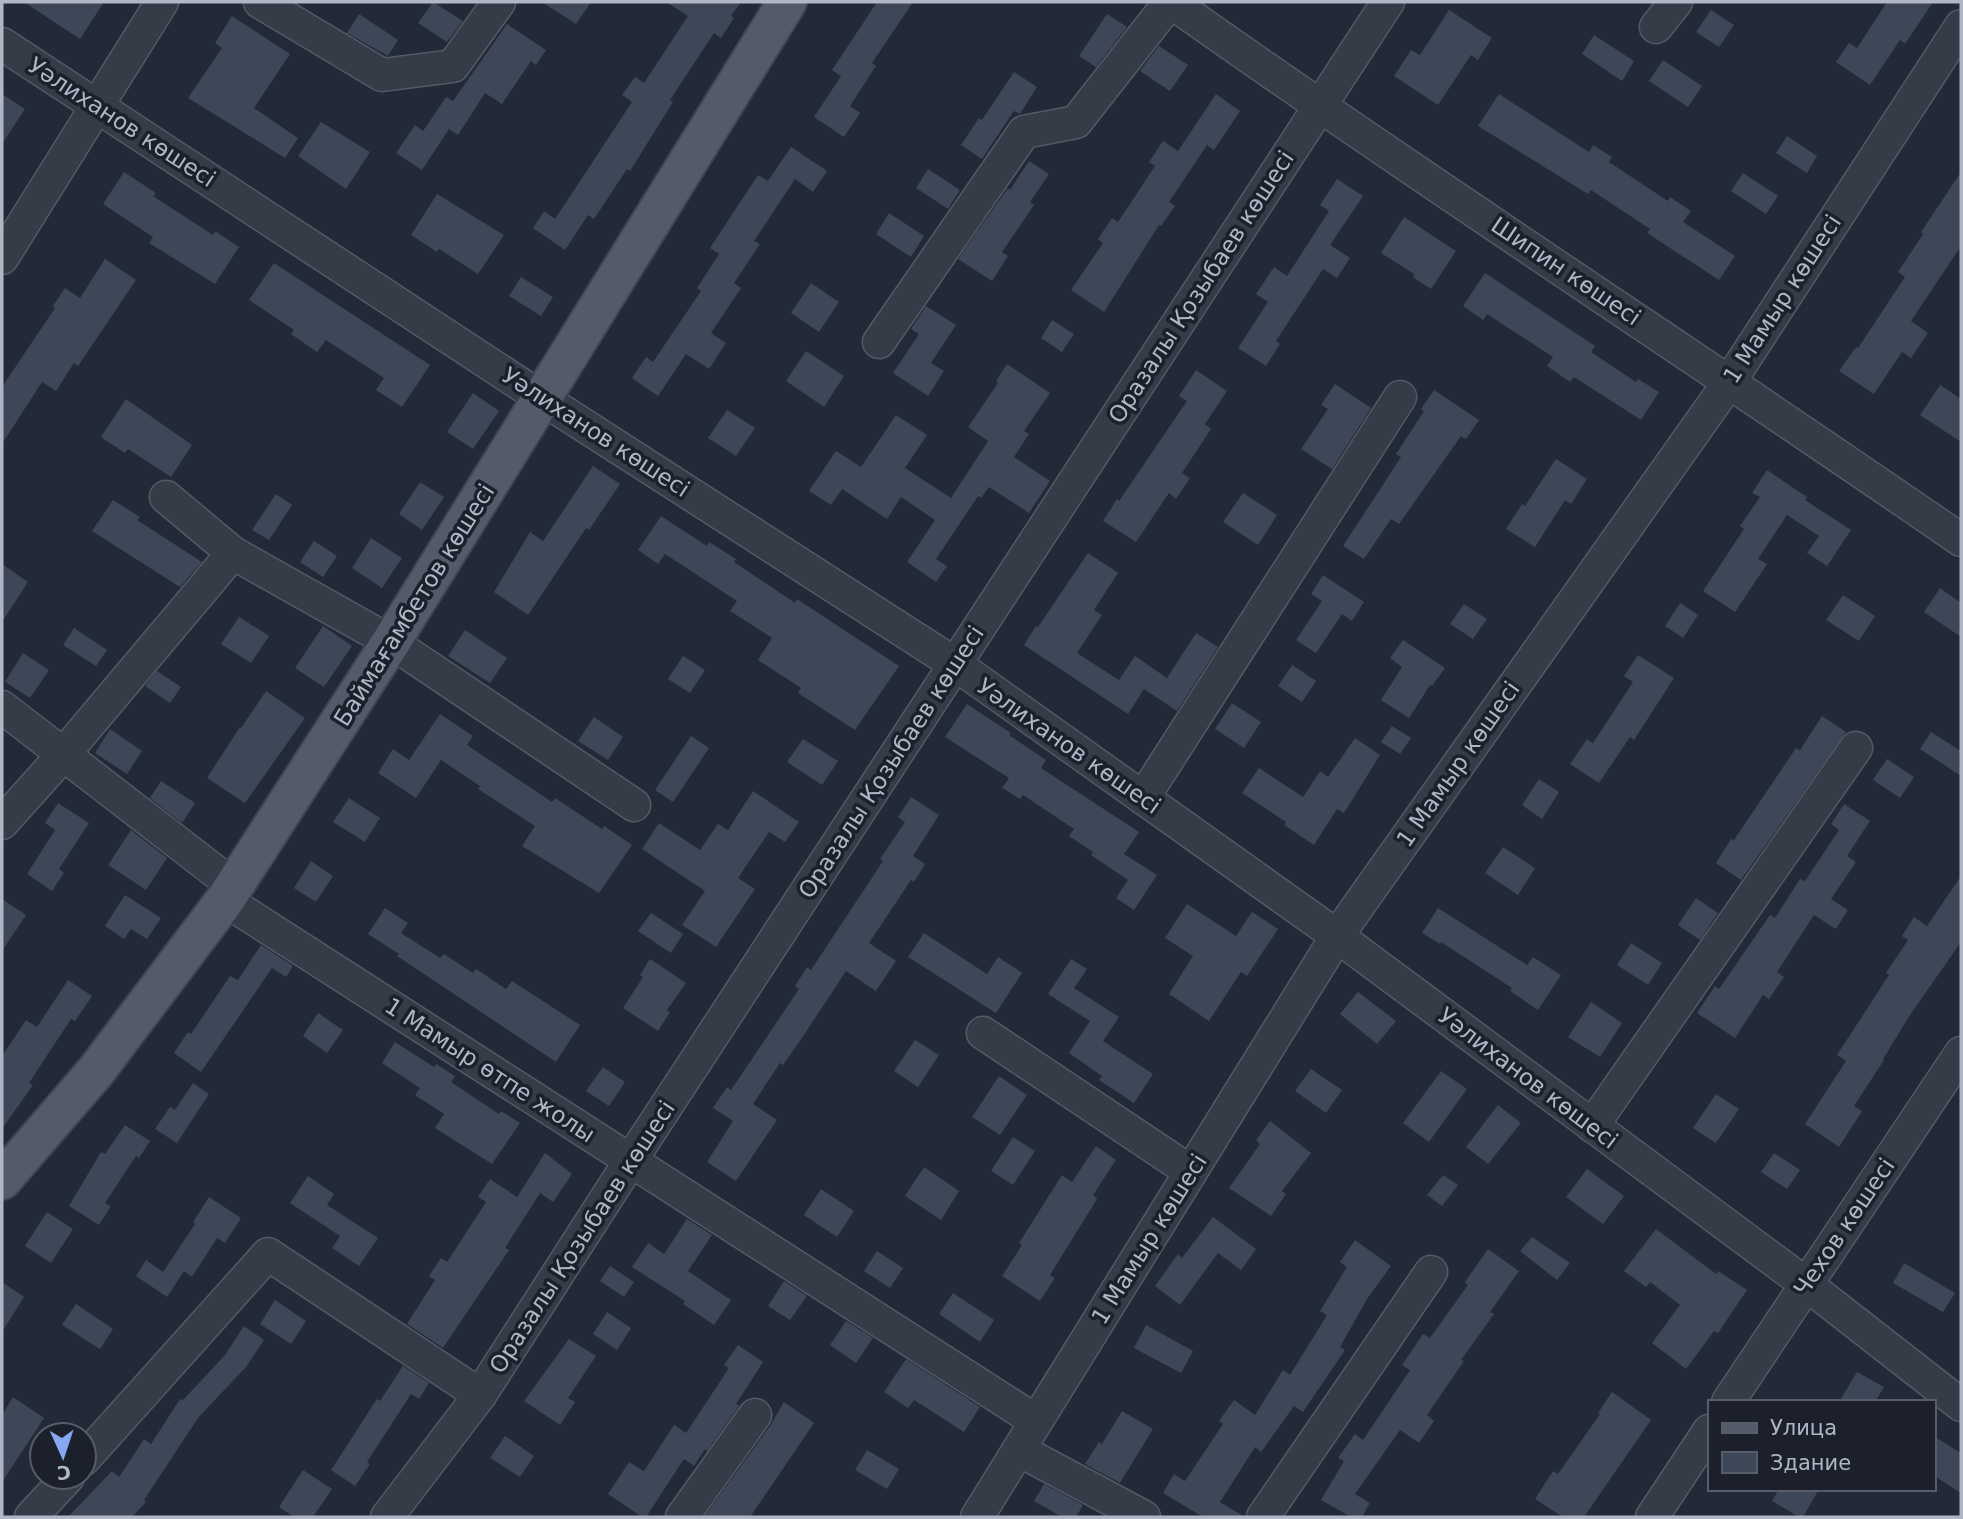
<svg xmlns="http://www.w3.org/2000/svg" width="1963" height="1519" font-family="'DejaVu Sans',sans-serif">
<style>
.building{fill:#3e4757}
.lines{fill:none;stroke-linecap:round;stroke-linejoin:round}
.minor-casing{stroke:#535965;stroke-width:35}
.major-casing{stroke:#3f4451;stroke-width:42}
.minor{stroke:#363b48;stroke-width:32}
.major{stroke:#535a68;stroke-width:38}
.labels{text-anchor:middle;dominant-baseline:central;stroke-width:7;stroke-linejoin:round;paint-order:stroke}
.street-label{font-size:23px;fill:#b0b6c4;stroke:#1b202c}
</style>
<rect width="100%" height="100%" fill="#222937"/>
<g class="building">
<path d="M24,2H104L80,39Z"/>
<path d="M433,2L463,21L447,42L418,23Z"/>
<path d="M542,2H591L576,24Z"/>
<path d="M666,2H741L731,16L734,18L721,38L714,33L670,100L673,102L630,171L627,169L594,219L588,215L565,250L533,228L544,211L555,219L632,102L622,95L635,77L644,83L688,16Z"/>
<path d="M877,2H913L872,63L876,66L850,106L860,113L844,137L814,117L841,76L832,70Z"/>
<path d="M1887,2H1933L1905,44L1900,40L1870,85L1836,62L1849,43L1857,48Z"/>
<path d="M1449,10L1492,38L1478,60L1471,55L1438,105L1394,76L1411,50L1420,55Z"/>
<path d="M1711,10L1734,25L1719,47L1696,32Z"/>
<path d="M359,14L398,40L388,56L347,33Z"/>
<path d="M1107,14L1127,27L1096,67L1079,56Z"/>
<path d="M232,16L290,54L254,108L298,138L285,158L188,98L222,48L215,43Z"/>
<path d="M507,24L546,50L536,65L531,61L502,104L485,93L458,135L449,129L422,170L396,153L415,125L423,131L446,97L453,101Z"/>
<path d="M1594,35L1634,61L1622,81L1582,54Z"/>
<path d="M1159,46L1188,65L1170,91L1140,71Z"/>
<path d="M1663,60L1702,86L1688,107L1649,81Z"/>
<path d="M1014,72L1037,87L1020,114L1014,111L982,159L961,145L979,118L982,120Z"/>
<path d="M2,94L25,109L2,144Z"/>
<path d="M1216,94L1240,111L1214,150L1207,145L1169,202L1175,206L1161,226L1159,225L1104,312L1071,290L1103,243L1098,239L1112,218L1118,222L1155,166L1149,162L1163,141L1178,151Z"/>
<path d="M1499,94L1589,152L1593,145L1612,157L1609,162L1668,201L1670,197L1691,211L1683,222L1735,256L1719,280L1647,233L1650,229L1591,190L1588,194L1478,126Z"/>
<path d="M321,122L370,152L346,189L298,156Z"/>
<path d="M1787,136L1817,156L1807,173L1776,153Z"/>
<path d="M791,147L827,171L813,192L795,179L754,241L760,244L734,283L741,288L711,333L726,343L709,369L686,354L658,396L632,378L646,357L653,362L701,291L697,288L719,254L710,248L758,175L768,181Z"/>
<path d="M1029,161L1049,174L1030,202L1034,205L1002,252L1008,256L992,281L958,259L1008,188L1010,190Z"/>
<path d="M928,169L960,190L948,209L916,188Z"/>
<path d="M124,172L156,193L153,196L213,235L215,231L239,247L215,284L149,243L153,237L103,204Z"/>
<path d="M1961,172V246L1911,321L1928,333L1911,358L1902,352L1874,394L1839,371L1856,347L1858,348L1905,277L1898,272L1923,234L1921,232Z"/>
<path d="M1743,173L1778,196L1766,214L1731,191Z"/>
<path d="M1337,179L1363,196L1330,245L1350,258L1337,278L1323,269L1276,341L1280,344L1266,366L1238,348L1268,302L1256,294L1274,267L1287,276L1329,211L1320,205Z"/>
<path d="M437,194L504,235L478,274L439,249L437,252L411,235Z"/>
<path d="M889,213L924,236L911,257L876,234Z"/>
<path d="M1404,217L1456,251L1431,289L1413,277L1414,274L1381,253Z"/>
<path d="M105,259L136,280L78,366L74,363L56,391L42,382L2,444V387L55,308L53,306L65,288L80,298Z"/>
<path d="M274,263L430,365L402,407L376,390L384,378L326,340L317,352L291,334L294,330L249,300Z"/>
<path d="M1485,273L1595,346L1591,352L1636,382L1638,379L1659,392L1641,420L1574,377L1570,382L1547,366L1553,357L1487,314L1483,320L1463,306Z"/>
<path d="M521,277L553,297L541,316L509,296Z"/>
<path d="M811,283L839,302L819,332L791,313Z"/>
<path d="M926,306L956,325L931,363L944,371L928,396L893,373L919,334L911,329Z"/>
<path d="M1052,320L1074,334L1062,352L1041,338Z"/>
<path d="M806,351L844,376L824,407L786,381Z"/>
<path d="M1007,364L1050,393L1024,431L1029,434L1014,457L1050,481L1029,513L989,487L981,498L978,496L936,559L947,566L936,582L907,562L935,520L901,497L887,519L842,489L831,505L809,491L836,451L861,467L896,415L927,435L905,468L951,498L988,441L968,427L998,383L996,381Z"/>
<path d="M1196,370L1227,391L1205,424L1211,429L1182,473L1190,478L1176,499L1169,493L1136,542L1103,521L1117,499L1119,501L1187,401L1179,396Z"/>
<path d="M1335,384L1371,408L1332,469L1301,449L1328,409L1321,405Z"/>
<path d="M1940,385L1961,399V442L1920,415Z"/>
<path d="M1434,390L1479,420L1466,439L1461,436L1399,524L1391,519L1364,559L1343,546L1401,457L1396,454L1424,411L1421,409Z"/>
<path d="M473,393L499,411L473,449L447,432Z"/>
<path d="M126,399L192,445L171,477L128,449L125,453L101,437Z"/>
<path d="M727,410L755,428L736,456L708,438Z"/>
<path d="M1556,459L1587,479L1571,504L1565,500L1535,547L1506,529L1522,504L1525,506Z"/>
<path d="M593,466L620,484L589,530L586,528L528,615L494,592L530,532L543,541Z"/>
<path d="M1767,470L1807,497L1805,500L1851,530L1827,566L1807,553L1819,536L1787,515L1758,559L1767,564L1735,612L1703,591L1744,529L1740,526L1760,497L1752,493Z"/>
<path d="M420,482L444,497L422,530L399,514Z"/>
<path d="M1243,493L1277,515L1258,545L1223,522Z"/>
<path d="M276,494L292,505L269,540L252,530Z"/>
<path d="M113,500L140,517L137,520L202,562L180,587L92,531Z"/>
<path d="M661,516L707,546L709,542L736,559L734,562L795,603L797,599L899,666L855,730L798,693L801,688L758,660L772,638L730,611L737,601L665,554L658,564L638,550Z"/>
<path d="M371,538L402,558L382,588L352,568Z"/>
<path d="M314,541L337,556L323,577L300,562Z"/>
<path d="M1088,553L1118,573L1094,610L1102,615L1077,653L1119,680L1135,656L1167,678L1196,633L1218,647L1177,711L1144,689L1128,714L1024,645L1036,626L1038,627Z"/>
<path d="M2,564L28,582L2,622Z"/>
<path d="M1323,575L1364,602L1352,621L1342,614L1316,653L1296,640L1322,601L1311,594Z"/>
<path d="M1940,588L1961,603V637L1924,612Z"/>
<path d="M1843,595L1875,616L1859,641L1826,620Z"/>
<path d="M1680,603L1698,615L1683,638L1665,626Z"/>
<path d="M1464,604L1487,619L1473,639L1450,624Z"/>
<path d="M239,617L269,636L251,663L221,644Z"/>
<path d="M323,626L352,646L324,687L295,668Z"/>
<path d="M74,628L107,650L96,666L63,645Z"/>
<path d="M465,630L507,658L490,683L448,656Z"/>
<path d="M1403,640L1445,668L1432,686L1430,685L1409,718L1381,700L1402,667L1390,658Z"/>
<path d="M23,653L49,670L30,698L5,682Z"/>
<path d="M1638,655L1674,678L1634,740L1630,737L1599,783L1570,764L1587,739L1593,743L1633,682L1624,676Z"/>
<path d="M683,656L705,670L690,693L668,679Z"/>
<path d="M1292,665L1316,681L1302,702L1278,686Z"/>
<path d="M157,671L181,687L170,703L145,686Z"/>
<path d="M266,691L305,718L245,803L207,778L240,727L241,728Z"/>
<path d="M1232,703L1261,722L1244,748L1215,729Z"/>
<path d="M967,704L1011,733L1009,735L1046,760L1041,768L1139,832L1124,854L1157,875L1134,910L1116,898L1128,880L1091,855L1093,852L1069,836L1074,829L1023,795L1020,799L1002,788L1009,778L945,737Z"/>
<path d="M440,714L473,736L467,745L552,802L555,798L602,829L604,826L632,845L599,893L522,846L535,826L478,789L480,786L441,760L416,798L378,773L393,749L409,760Z"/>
<path d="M1822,716L1846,732L1741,880L1716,863L1731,839L1734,840L1796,748L1800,750Z"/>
<path d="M594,717L623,737L608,760L578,741Z"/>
<path d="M1392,726L1411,738L1400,754L1381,742Z"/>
<path d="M110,729L142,751L127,774L95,753Z"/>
<path d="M1931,732L1961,751V776L1920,749Z"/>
<path d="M691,736L709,748L673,802L655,790Z"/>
<path d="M1355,738L1380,755L1344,813L1337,809L1314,845L1284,825L1286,822L1242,793L1259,768L1303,797L1320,771L1328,777Z"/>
<path d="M803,739L838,761L822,785L787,762Z"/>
<path d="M1887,759L1914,777L1900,798L1873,780Z"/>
<path d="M1539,779L1559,792L1542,819L1522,805Z"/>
<path d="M161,781L195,803L182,823L150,798Z"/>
<path d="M753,791L799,822L785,842L769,832L738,878L755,889L716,947L682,925L705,891L642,849L659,823L700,850L718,824L728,830Z"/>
<path d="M911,797L939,815L913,856L925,864L914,882L911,880L869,943L896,961L876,991L846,971L804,1035L783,1065L780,1063L753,1104L777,1120L736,1181L707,1162L733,1121L713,1108L727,1087L731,1090L799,989L795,986L807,967L811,970L883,861L880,859L905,822L898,817Z"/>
<path d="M349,798L380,818L365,842L333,822Z"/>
<path d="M58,803L89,823L59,869L64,873L52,891L27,874L55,830L45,823Z"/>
<path d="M1844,804L1870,821L1847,856L1856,862L1831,899L1848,910L1836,929L1814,915L1777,972L1784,977L1769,999L1763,995L1735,1038L1697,1013L1715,986L1719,989L1770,915L1775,918L1800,879L1805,881L1839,830L1831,824Z"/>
<path d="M131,830L167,858L146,890L108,865Z"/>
<path d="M1503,847L1535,868L1518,895L1485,873Z"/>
<path d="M311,861L333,876L316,902L294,888Z"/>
<path d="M1961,876V942L1910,1015L1883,1059L1884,1060L1854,1106L1862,1111L1839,1147L1805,1124L1846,1061L1837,1055L1889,975L1886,973L1908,940L1902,936L1914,917L1927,926Z"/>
<path d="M125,895L161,918L147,939L131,929L124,939L105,926Z"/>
<path d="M1696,898L1718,913L1700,940L1678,925Z"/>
<path d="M2,899L26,915L2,951Z"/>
<path d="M1187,904L1236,936L1252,912L1278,929L1247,976L1241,972L1209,1021L1169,994L1193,956L1165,938Z"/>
<path d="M385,908L408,923L401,933L440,958L444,954L473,973L476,969L506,989L512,981L580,1025L556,1062L397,956L399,954L368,934Z"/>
<path d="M1438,908L1527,965L1533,957L1561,975L1538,1010L1510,991L1512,988L1441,942L1440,944L1422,933Z"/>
<path d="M651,913L683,934L671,953L638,931Z"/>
<path d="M924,933L987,974L998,957L1022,973L996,1013L908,957Z"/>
<path d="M1631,943L1662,963L1648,985L1617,965Z"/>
<path d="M261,945L293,966L286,977L272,968L201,1072L174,1053L188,1032L191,1034L230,976L238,980Z"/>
<path d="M650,959L686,983L667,1010L670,1012L658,1031L623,1008L643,977L640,975Z"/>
<path d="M1071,959L1087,969L1074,988L1119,1017L1103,1041L1153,1074L1134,1103L1099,1080L1102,1076L1069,1053L1090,1021L1048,994Z"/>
<path d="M68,980L92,996L75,1021L71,1019L29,1083L33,1085L2,1129V1056L26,1020L37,1027Z"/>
<path d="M1358,992L1396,1021L1377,1044L1340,1014Z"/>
<path d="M1591,1002L1622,1023L1600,1057L1568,1037Z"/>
<path d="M318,1013L343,1030L327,1053L303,1036Z"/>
<path d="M915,1040L939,1055L918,1087L894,1071Z"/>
<path d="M395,1042L434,1067L436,1064L455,1076L451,1082L499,1114L501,1111L520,1123L492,1164L435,1128L444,1114L415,1095L420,1088L382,1063Z"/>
<path d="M603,1067L625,1082L609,1106L586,1091Z"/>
<path d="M1311,1069L1342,1090L1326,1113L1295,1091Z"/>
<path d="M1441,1071L1467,1089L1429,1142L1403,1123Z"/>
<path d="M999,1076L1027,1095L1000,1135L972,1117Z"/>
<path d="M193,1083L209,1094L177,1143L155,1129L170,1107L175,1110Z"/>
<path d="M1716,1094L1739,1109L1716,1143L1693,1128Z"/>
<path d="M1498,1105L1521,1123L1488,1164L1466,1147Z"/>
<path d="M1270,1121L1311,1153L1282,1191L1286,1194L1271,1216L1229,1188L1260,1144L1256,1140Z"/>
<path d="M125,1125L150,1141L139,1158L136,1156L105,1203L111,1206L99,1225L69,1206L101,1152L105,1154Z"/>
<path d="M1013,1137L1035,1151L1013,1185L991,1171Z"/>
<path d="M1096,1146L1116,1160L1093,1195L1097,1199L1050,1275L1055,1278L1040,1301L1002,1276L1022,1245L1019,1243L1062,1175L1072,1182Z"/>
<path d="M545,1153L572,1174L553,1202L540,1193L505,1248L509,1250L443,1348L407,1324L435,1280L429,1276L441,1258L447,1262L486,1202L478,1197L490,1179L517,1197Z"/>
<path d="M1774,1153L1800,1170L1787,1189L1761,1172Z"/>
<path d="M924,1167L959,1191L941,1220L905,1196Z"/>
<path d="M1587,1169L1624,1196L1603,1224L1566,1197Z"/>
<path d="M1443,1175L1458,1185L1442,1206L1427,1195Z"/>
<path d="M308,1176L334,1194L327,1205L378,1238L359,1266L332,1248L340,1236L290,1203Z"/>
<path d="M821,1189L854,1211L837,1237L804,1215Z"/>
<path d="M209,1197L241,1218L225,1243L217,1238L192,1277L184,1271L167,1297L136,1276L146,1260L163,1272L195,1224L193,1222Z"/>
<path d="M47,1212L73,1229L51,1263L25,1246Z"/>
<path d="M1213,1217L1256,1249L1241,1270L1218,1253L1180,1305L1155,1286L1178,1254L1182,1258Z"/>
<path d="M687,1219L712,1235L688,1271L731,1300L714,1325L683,1304L685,1301L632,1267L648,1243L664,1254Z"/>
<path d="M1656,1229L1716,1274L1718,1271L1747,1290L1718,1333L1714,1331L1686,1369L1652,1343L1680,1305L1650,1282L1646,1287L1624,1271Z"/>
<path d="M1532,1237L1570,1263L1557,1280L1520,1251Z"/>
<path d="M1355,1240L1391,1266L1367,1299L1340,1347L1345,1350L1303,1412L1294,1406L1261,1452L1255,1447L1220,1502L1245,1517H1203L1163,1493L1174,1474L1185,1481L1223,1424L1219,1421L1234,1400L1255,1415L1283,1370L1290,1375L1327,1315L1320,1311L1347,1267L1340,1262Z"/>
<path d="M1488,1249L1519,1271L1490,1312L1494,1314L1461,1360L1464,1361L1427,1415L1434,1421L1419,1443L1400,1430L1355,1494L1370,1503L1362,1517H1351L1321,1500L1344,1461L1338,1458L1355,1434L1363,1440L1410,1370L1402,1365L1423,1334L1430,1338L1468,1285L1465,1282Z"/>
<path d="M877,1251L903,1268L890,1288L864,1271Z"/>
<path d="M1904,1263L1955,1293L1943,1312L1893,1283Z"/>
<path d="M610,1266L634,1282L624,1297L600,1281Z"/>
<path d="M784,1281L807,1296L790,1320L768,1306Z"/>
<path d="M2,1282L24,1297L2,1332Z"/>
<path d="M953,1293L994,1320L980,1342L939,1314Z"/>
<path d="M275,1300L306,1321L291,1344L260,1324Z"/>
<path d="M76,1304L113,1329L100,1349L62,1325Z"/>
<path d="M607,1312L631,1328L617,1350L593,1334Z"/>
<path d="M846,1321L873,1338L856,1363L830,1345Z"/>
<path d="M1146,1325L1193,1351L1181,1373L1134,1348Z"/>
<path d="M244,1326L264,1340L246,1367L198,1418L144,1500L146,1502L132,1517H68L112,1471L119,1477L144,1439L151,1444L180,1399L183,1400L225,1355Z"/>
<path d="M569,1339L596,1356L568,1398L575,1402L560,1425L524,1401Z"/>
<path d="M738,1345L763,1362L736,1404L739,1406L707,1451L705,1449L694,1466L684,1459L646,1517H642L608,1494L629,1462L644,1471L674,1425L686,1433L729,1368L724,1365Z"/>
<path d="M906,1359L980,1407L964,1432L914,1400L908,1408L884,1392Z"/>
<path d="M403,1366L429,1383L419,1399L411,1394L367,1462L370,1464L355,1486L331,1470L377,1399L380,1401Z"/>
<path d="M1857,1372L1884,1387L1875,1402H1839Z"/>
<path d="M1612,1392L1651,1420L1584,1517H1563L1535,1499L1553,1471L1558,1474L1600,1414L1598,1413Z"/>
<path d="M13,1397L44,1418L2,1482V1415Z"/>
<path d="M784,1402L814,1423L750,1517H704L770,1426Z"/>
<path d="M1122,1411L1153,1429L1120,1483L1085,1464L1099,1442L1102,1444Z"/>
<path d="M505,1436L534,1456L520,1477L490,1458Z"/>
<path d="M1933,1436L1961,1453V1493L1933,1475Z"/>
<path d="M867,1450L899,1469L887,1489L855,1470Z"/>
<path d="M303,1470L332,1489L313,1517H294L279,1507Z"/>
<path d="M1044,1484L1083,1505L1076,1517H1062L1034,1501Z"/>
<path d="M1779,1489H1819L1803,1517H1799L1772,1501Z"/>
</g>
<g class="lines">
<g class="minor-casing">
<g id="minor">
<path d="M260,2L382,75L453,66L499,2"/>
<path d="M1171,2C1431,186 1699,359 1961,540"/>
<path d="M1656,27L1676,2"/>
<path d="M2,44L543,399L955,664L1337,936L1806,1284L1961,1405"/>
<path d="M2,258L162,2"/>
<path d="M879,342L1024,132L1076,122L1170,2"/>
<path d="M166,497L233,553L391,642L634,805"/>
<path d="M2,707L234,886"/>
<path d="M1143,798L1400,397"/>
<path d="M2,823L63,755L233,553"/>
<path d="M225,900L1036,1421"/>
<path d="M983,1033L1191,1172"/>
<path d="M1592,1126L1856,748"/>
<path d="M1728,1402L1961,1053"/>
<path d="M1019,1450L1144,1517"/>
<path d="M84,1459L268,1254L480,1395"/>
<path d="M31,1517L68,1477"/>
<path d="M387,1517L480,1395L631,1160L1388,2"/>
<path d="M682,1517L755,1415"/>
<path d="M977,1517L1337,936L1730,381L1961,26"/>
<path d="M1263,1517L1431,1272"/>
<path d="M1652,1517L1709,1431"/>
</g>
</g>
<g class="major-casing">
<path id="major" d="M2,1180L96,1071L225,900L391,642L787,2"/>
</g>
<use href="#minor" class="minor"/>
<use href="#major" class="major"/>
</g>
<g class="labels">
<g class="street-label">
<text transform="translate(122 122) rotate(33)">Уәлиханов көшесі</text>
<text transform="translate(1566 271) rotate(34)">Шипин көшесі</text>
<text transform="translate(1201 287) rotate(-57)">Оразалы Қозыбаев көшесі</text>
<text transform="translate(1782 299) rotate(-57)">1 Мамыр көшесі</text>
<text transform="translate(596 432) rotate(33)">Уәлиханов көшесі</text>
<text transform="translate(414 605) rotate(-58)">Баймағамбетов көшесі</text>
<text transform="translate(1069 746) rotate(35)">Уәлиханов көшесі</text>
<text transform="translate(891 762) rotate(-57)">Оразалы Қозыбаев көшесі</text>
<text transform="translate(1458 764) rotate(-55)">1 Мамыр көшесі</text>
<text transform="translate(490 1070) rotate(33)">1 Мамыр өтпе жолы</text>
<text transform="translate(1528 1078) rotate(37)">Уәлиханов көшесі</text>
<text transform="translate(1844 1227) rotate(-56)">Чехов көшесі</text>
<text transform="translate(582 1237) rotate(-57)">Оразалы Қозыбаев көшесі</text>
<text transform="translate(1149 1239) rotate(-58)">1 Мамыр көшесі</text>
</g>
</g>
<rect width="1963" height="1519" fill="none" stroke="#b0b6c4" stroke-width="7"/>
<rect x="1708" y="1400" width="228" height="91" fill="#1b202c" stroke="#575c69" stroke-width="2"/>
<rect x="1722" y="1423" width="35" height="10" fill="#535a68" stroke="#575c69" stroke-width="2"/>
<text x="1770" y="1435" font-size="21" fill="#b0b6c4">Улица</text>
<rect x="1722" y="1452" width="35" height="21" fill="#3e4757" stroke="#575c69" stroke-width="2"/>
<text x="1770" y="1470" font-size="21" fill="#b0b6c4">Здание</text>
<g transform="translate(63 1456) rotate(177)"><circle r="33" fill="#1b202c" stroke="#575c69" stroke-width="2"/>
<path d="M0-5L12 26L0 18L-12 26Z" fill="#88a7f1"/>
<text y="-10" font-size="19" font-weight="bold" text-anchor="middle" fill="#b0b6c4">С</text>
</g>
</svg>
